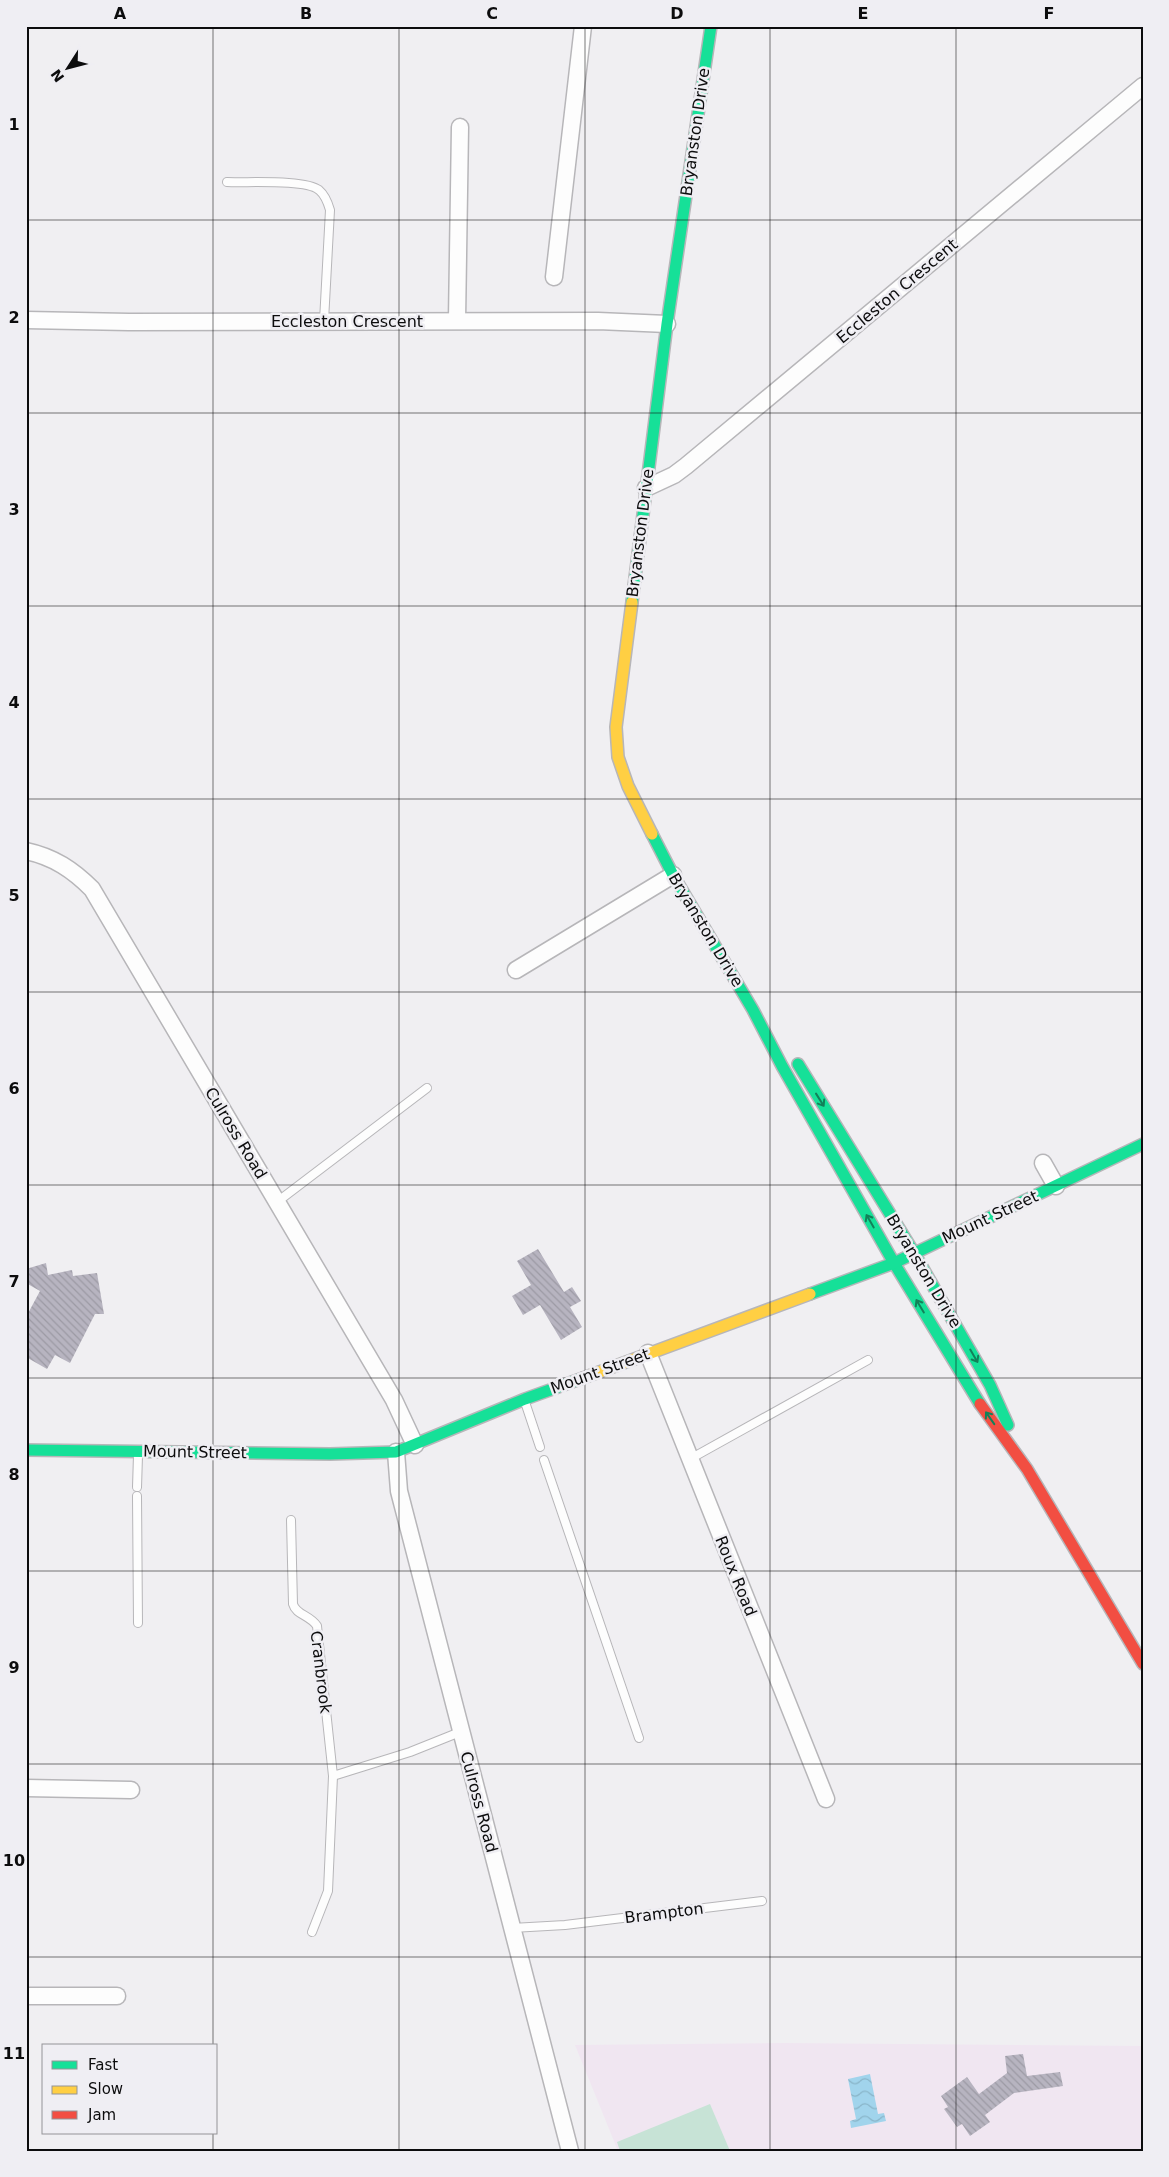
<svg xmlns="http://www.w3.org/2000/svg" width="1169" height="2177" font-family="'DejaVu Sans',sans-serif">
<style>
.education{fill:#f0e6f1}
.grass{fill:#c7e3d6}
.water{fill:url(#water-waves)}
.building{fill:url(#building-back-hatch)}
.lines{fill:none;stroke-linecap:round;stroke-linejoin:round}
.lane-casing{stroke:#b7b6b9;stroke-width:10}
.street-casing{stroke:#b7b6b9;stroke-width:19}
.fast-casing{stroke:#b7b6b9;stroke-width:14}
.slow-casing{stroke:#b7b6b9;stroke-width:14}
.jam-casing{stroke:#b7b6b9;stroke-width:14}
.lane{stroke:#fdfdfd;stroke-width:8}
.street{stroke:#fdfdfd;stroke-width:16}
.fast{stroke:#16e098;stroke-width:11}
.slow{stroke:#ffcf43;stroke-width:11}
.jam{stroke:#f24e42;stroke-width:11}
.oneway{stroke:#128159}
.grid{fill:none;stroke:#0c0c0d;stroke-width:1;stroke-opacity:0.55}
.labels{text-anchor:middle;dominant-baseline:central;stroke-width:5;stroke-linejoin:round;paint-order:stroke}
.street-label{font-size:16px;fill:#0c0c0d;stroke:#efeef3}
.neatline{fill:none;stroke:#0c0c0d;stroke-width:2}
.grid-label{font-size:16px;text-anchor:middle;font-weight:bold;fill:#0c0c0d}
</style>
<defs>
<pattern id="water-waves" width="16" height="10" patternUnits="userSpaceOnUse" patternTransform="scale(1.25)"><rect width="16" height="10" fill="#a1d4ec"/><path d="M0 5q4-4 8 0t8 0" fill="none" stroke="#89b5c9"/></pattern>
<pattern id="building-back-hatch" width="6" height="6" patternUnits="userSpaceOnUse" patternTransform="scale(1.25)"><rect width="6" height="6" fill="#b7b4c0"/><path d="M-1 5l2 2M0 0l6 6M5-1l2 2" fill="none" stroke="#9c9aa4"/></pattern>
</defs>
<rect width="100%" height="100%" fill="#f0eff2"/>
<path class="education" d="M784,2043L1143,2046V2151H618L575,2045Z"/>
<path class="grass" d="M710,2104L730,2151H620L617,2142Z"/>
<path class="water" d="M870,2074L878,2114L884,2113L886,2121L851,2128L850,2121L856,2119L848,2079Z"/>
<g class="building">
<path d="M538,1249L564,1292L572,1287L581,1301L570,1307L582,1327L561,1340L540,1305L523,1315L512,1296L531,1285L517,1261Z"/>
<path d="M46,1263L48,1275L72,1270L73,1276L97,1273L104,1314H95L70,1363L55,1355L47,1369L26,1357V1317L40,1291L26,1283V1269Z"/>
<path d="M1023,2054L1027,2076L1060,2072L1063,2086L1014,2093L985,2115L990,2122L970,2136L962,2124L957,2127L944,2109L948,2107L941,2096L967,2077L979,2094L1007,2073L1005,2056Z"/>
</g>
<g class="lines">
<g class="lane-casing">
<g id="lane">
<path d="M227,182C247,183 305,179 319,190C325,195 328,203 330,210L324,321"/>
<path d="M277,1202L427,1088"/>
<path d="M525,1402L540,1447"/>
<path d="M690,1459L868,1360"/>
<path d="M544,1460L639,1738"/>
<path d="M137,1487L138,1455"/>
<path d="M137,1496L138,1623"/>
<path d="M291,1520L293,1604C296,1615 310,1615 317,1626L333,1776L410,1752L460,1732"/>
<path d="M512,1928L565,1925L762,1901"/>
<path d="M312,1932L328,1891L333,1776"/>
</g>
</g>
<g class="street-casing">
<g id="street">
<path d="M554,277L583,26"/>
<path d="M26,320L129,322L598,321L667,324"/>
<path d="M457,320L460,127"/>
<path d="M646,488L674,475L686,466L1143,86"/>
<path d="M26,851C54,857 73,870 92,889L394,1400L415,1445"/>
<path d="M516,970L673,875"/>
<path d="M1043,1163L1056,1186"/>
<path d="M648,1353L826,1799"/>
<path d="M396,1452L399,1491L570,2151"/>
<path d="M26,1788L131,1790"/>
<path d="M26,1996H117"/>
</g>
</g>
<g class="fast-casing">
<g id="fast">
<path d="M632,602L667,324L711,26"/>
<path d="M652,834L673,875L753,1010L782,1066L894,1263L980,1404"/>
<path d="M798,1064L914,1253L990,1385L1008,1425"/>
<path d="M810,1294L894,1263L1143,1144"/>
<path d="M26,1450L330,1454L396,1452L525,1399L583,1378"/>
</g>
</g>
<g class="slow-casing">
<g id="slow">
<path d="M632,602L616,727L618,757L628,786L652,834"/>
<path d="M583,1378L810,1294"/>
</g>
</g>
<g class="jam-casing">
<path id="jam" d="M980,1404L1027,1469L1143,1664"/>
</g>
<use href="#lane" class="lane"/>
<use href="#street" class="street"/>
<use href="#fast" class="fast"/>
<use href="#slow" class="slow"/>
<use href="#jam" class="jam"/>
</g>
<defs><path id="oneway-shaft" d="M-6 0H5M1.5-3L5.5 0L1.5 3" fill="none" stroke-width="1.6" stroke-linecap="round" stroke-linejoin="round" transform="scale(1.25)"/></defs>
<g class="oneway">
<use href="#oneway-shaft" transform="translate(820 1100) rotate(58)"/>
<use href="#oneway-shaft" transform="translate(870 1221) rotate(-120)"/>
<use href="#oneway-shaft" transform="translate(920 1306) rotate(-121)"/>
<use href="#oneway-shaft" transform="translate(974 1356) rotate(60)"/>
<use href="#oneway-shaft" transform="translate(990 1418) rotate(-125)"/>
</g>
<path class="grid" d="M213,26V2046M399,26V2151M585,26V2151M770,26V2151M956,26V2151M26,220H1143M26,413H1143M26,606H1143M26,799H1143M26,992H1143M26,1185H1143M26,1378H1143M26,1571H1143M26,1764H1143M26,1957H1143M213,2133V2151"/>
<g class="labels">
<g class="street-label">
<text transform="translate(695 132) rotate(-82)">Bryanston Drive</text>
<text transform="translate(897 291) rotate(-40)">Eccleston Crescent</text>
<text x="347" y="321">Eccleston Crescent</text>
<text transform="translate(640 533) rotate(-83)">Bryanston Drive</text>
<text transform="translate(706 930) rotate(59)">Bryanston Drive</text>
<text transform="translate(236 1133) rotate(59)">Culross Road</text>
<text transform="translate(990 1217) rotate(-25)">Mount Street</text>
<text transform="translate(924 1271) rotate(59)">Bryanston Drive</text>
<text transform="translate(600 1371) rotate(-20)">Mount Street</text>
<text transform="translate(195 1452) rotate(1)">Mount Street</text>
<text transform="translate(736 1576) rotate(68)">Roux Road</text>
<text transform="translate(321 1672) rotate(83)">Cranbrook</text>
<text transform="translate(479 1802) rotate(75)">Culross Road</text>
<text transform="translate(664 1913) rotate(-7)">Brampton</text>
</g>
</g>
<rect width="1169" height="2177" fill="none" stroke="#efeef3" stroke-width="55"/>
<rect x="42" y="2044" width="175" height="90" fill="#efeef3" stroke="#949497"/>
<rect x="52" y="2061" width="25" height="8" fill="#16e098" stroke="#949497"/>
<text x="88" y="2070" font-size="15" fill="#0c0c0d">Fast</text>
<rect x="52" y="2086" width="25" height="8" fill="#ffcf43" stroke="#949497"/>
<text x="88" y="2094" font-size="15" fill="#0c0c0d">Slow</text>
<rect x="52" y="2111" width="25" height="8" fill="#f24e42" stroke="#949497"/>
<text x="88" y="2120" font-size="15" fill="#0c0c0d">Jam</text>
<g transform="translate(68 68) rotate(234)" stroke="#efeef3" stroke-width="4" paint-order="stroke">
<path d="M0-4L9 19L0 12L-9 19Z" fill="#0c0c0d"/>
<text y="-8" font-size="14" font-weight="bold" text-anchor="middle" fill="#0c0c0d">N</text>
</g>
<rect x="28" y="28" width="1114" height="2122" class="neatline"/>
<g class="grid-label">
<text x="120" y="19">A</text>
<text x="306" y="19">B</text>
<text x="492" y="19">C</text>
<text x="677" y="19">D</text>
<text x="863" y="19">E</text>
<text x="1049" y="19">F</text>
<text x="14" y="130">1</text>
<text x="14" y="323">2</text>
<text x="14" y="515">3</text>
<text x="14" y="708">4</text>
<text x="14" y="901">5</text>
<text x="14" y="1094">6</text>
<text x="14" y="1287">7</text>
<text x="14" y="1480">8</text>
<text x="14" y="1673">9</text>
<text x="14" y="1866">10</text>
<text x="14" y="2059">11</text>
</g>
</svg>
